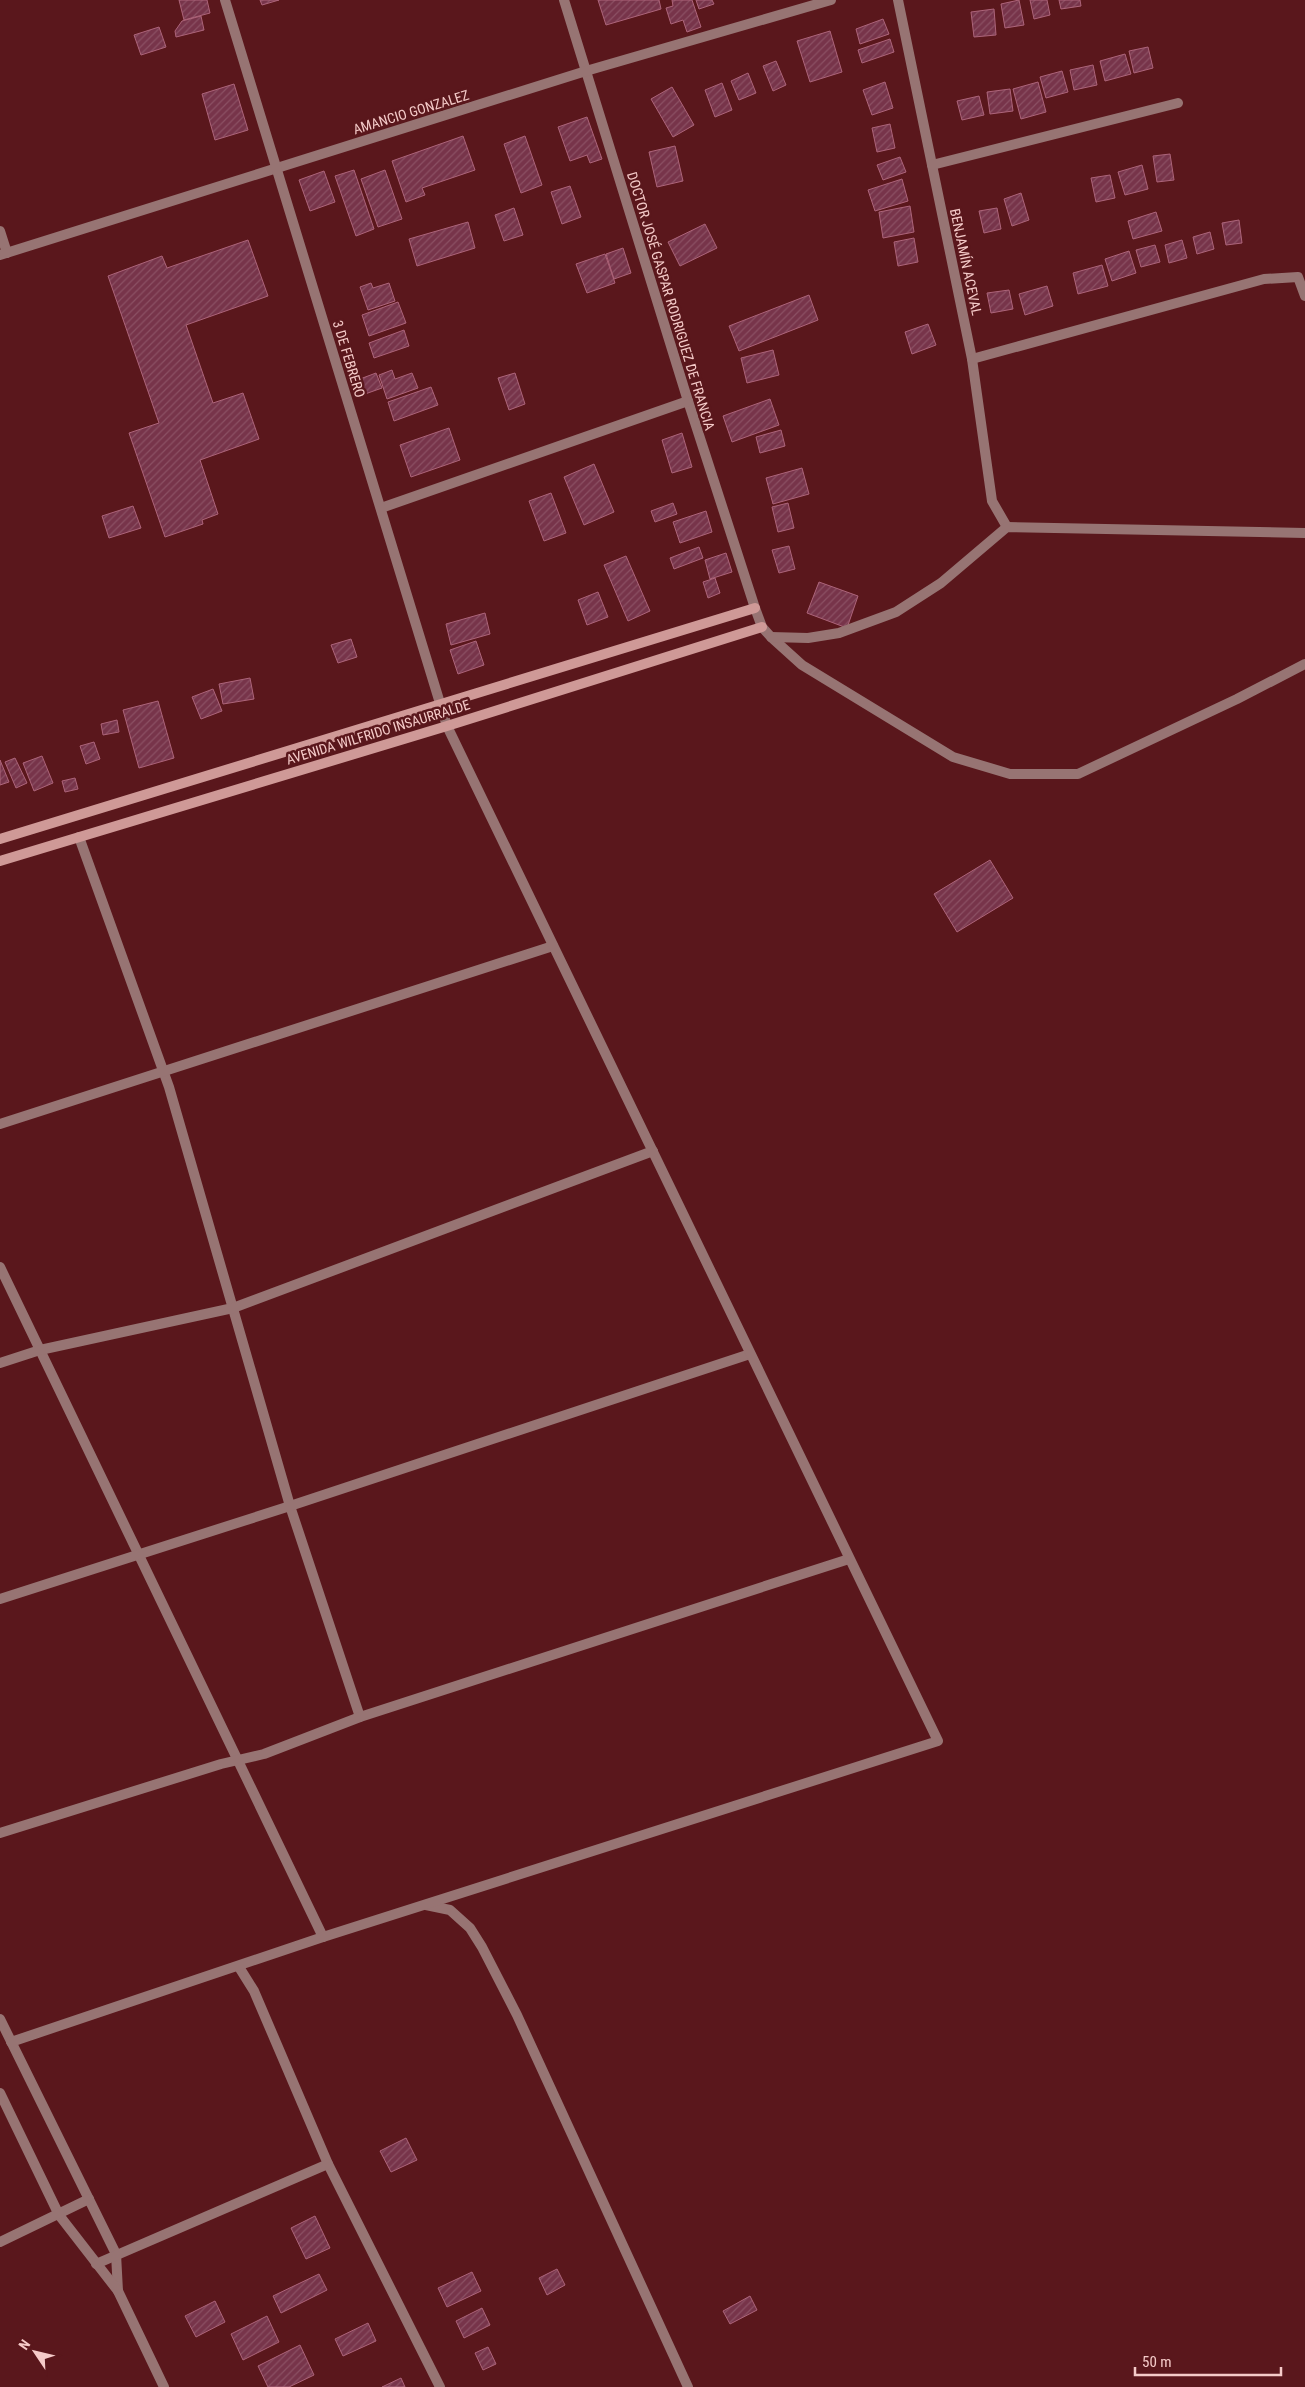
<svg xmlns="http://www.w3.org/2000/svg" width="1305" height="2387" font-family="'Roboto Condensed',sans-serif">
<style>
.building{fill:url(#building-hatch);stroke:#ad647a}
.lines{fill:none;stroke-linecap:round;stroke-linejoin:round}
.street{stroke:#977473;stroke-width:10}
.secondary{stroke:#cf9997;stroke-width:10}
.labels{text-anchor:middle;dominant-baseline:central;stroke-width:5;stroke-linejoin:round;paint-order:stroke}
.street-label{font-size:14px;fill:#f5cbc9;stroke:#5a171c}
</style>
<defs>
<pattern id="building-hatch" width="6" height="6" patternUnits="userSpaceOnUse" patternTransform="scale(1.25)"><rect width="6" height="6" fill="#77344a"/><path d="M-1 1l2-2M0 6l6-6M5 7l2-2" fill="none" stroke="#8b5063"/></pattern>
</defs>
<rect width="100%" height="100%" fill="#5a171c"/>
<g class="building">
<path d="M179,0H207L210,13L184,20Z"/>
<path d="M260,0H279L262,5Z"/>
<path d="M598,0H659L661,9L606,25Z"/>
<path d="M672,0H692L701,27L687,32L683,20L671,24L666,8L673,6Z"/>
<path d="M696,0H712L714,4L699,9Z"/>
<path d="M1019,0L1024,25L1005,28L1001,4Z"/>
<path d="M1030,0H1047L1050,15L1034,19Z"/>
<path d="M1059,0H1080L1081,6L1061,9Z"/>
<path d="M994,9L996,35L974,37L971,12Z"/>
<path d="M201,16L204,30L176,37L175,31L182,21Z"/>
<path d="M883,19L889,34L860,44L856,29Z"/>
<path d="M159,27L166,47L141,55L134,35Z"/>
<path d="M830,31L842,72L810,82L797,41Z"/>
<path d="M890,39L894,52L862,63L858,50Z"/>
<path d="M1148,47L1153,68L1134,73L1129,51Z"/>
<path d="M1125,54L1131,74L1105,81L1100,61Z"/>
<path d="M776,61L786,85L773,91L763,66Z"/>
<path d="M1093,65L1097,85L1074,90L1070,70Z"/>
<path d="M1062,71L1068,92L1046,98L1040,77Z"/>
<path d="M748,73L756,93L739,100L731,81Z"/>
<path d="M885,82L893,108L872,115L863,90Z"/>
<path d="M1038,82L1046,112L1021,119L1013,89Z"/>
<path d="M722,83L732,110L715,117L705,90Z"/>
<path d="M234,84L248,130L215,140L202,94Z"/>
<path d="M672,87L694,125L673,137L651,99Z"/>
<path d="M1010,89L1013,111L990,114L987,92Z"/>
<path d="M979,96L984,115L962,120L957,101Z"/>
<path d="M587,117L602,159L590,163L587,155L570,161L558,127Z"/>
<path d="M890,124L895,148L877,152L872,128Z"/>
<path d="M463,136L475,170L422,188L425,195L406,202L392,161Z"/>
<path d="M525,136L542,185L521,193L504,144Z"/>
<path d="M675,146L683,181L657,187L649,152Z"/>
<path d="M1170,154L1174,180L1157,182L1153,156Z"/>
<path d="M900,157L906,172L883,180L877,165Z"/>
<path d="M1142,165L1148,189L1125,195L1118,172Z"/>
<path d="M354,170L374,229L356,236L335,176Z"/>
<path d="M385,170L402,219L378,227L361,179Z"/>
<path d="M324,171L335,202L310,211L299,180Z"/>
<path d="M1110,175L1115,198L1096,202L1091,178Z"/>
<path d="M902,179L908,201L875,211L868,190Z"/>
<path d="M570,186L581,217L562,224L551,192Z"/>
<path d="M1021,193L1029,220L1012,226L1004,199Z"/>
<path d="M910,206L914,232L883,238L879,212Z"/>
<path d="M514,208L523,235L504,241L495,215Z"/>
<path d="M997,208L1001,229L984,233L979,211Z"/>
<path d="M1156,212L1162,231L1133,239L1128,221Z"/>
<path d="M1239,220L1242,243L1226,245L1222,223Z"/>
<path d="M468,222L475,248L417,266L409,239Z"/>
<path d="M705,224L717,248L680,266L668,242Z"/>
<path d="M1210,232L1214,249L1197,254L1193,237Z"/>
<path d="M914,238L918,262L898,266L894,242Z"/>
<path d="M248,240L268,296L186,325L213,403L243,393L259,439L200,460L218,514L202,520L203,524L165,537L129,433L159,423L108,276L162,256L167,268Z"/>
<path d="M1182,240L1187,258L1169,263L1165,245Z"/>
<path d="M1155,245L1160,262L1141,267L1136,250Z"/>
<path d="M623,248L631,273L614,279L606,254Z"/>
<path d="M1129,251L1136,273L1112,281L1105,259Z"/>
<path d="M605,254L615,283L587,293L576,264Z"/>
<path d="M1102,265L1108,286L1078,294L1073,273Z"/>
<path d="M371,283L373,288L389,283L395,301L368,310L360,287Z"/>
<path d="M1047,286L1053,306L1025,315L1019,294Z"/>
<path d="M1009,290L1013,309L991,313L987,293Z"/>
<path d="M809,295L818,320L739,351L729,326Z"/>
<path d="M398,302L406,323L369,336L362,315Z"/>
<path d="M928,324L936,345L912,354L905,332Z"/>
<path d="M404,330L409,346L374,358L369,343Z"/>
<path d="M773,350L779,375L747,383L741,358Z"/>
<path d="M392,370L395,379L412,373L418,388L387,399L379,375Z"/>
<path d="M376,373L382,388L365,394L360,379Z"/>
<path d="M515,373L525,404L509,410L498,378Z"/>
<path d="M431,387L438,405L394,421L388,402Z"/>
<path d="M770,399L779,425L732,442L723,416Z"/>
<path d="M449,428L460,460L411,477L400,445Z"/>
<path d="M781,430L785,446L760,453L756,437Z"/>
<path d="M682,433L692,467L672,473L662,440Z"/>
<path d="M594,464L614,512L584,525L564,477Z"/>
<path d="M802,468L809,494L773,504L766,478Z"/>
<path d="M551,493L566,533L544,541L529,501Z"/>
<path d="M673,503L677,514L655,522L651,511Z"/>
<path d="M788,503L794,528L778,532L772,507Z"/>
<path d="M133,506L141,528L109,538L102,516Z"/>
<path d="M706,511L712,532L680,543L673,522Z"/>
<path d="M789,546L795,569L779,573L772,550Z"/>
<path d="M699,547L703,558L674,569L670,558Z"/>
<path d="M726,553L732,572L710,579L705,560Z"/>
<path d="M626,556L650,611L628,621L604,565Z"/>
<path d="M715,578L720,593L708,598L703,582Z"/>
<path d="M819,582L858,596L847,628L807,613Z"/>
<path d="M598,592L608,617L587,625L578,600Z"/>
<path d="M485,613L490,634L451,645L446,624Z"/>
<path d="M351,639L357,657L338,663L331,645Z"/>
<path d="M476,641L484,665L458,674L450,650Z"/>
<path d="M250,678L254,699L223,704L219,684Z"/>
<path d="M213,689L222,711L201,719L192,697Z"/>
<path d="M158,701L174,758L139,768L123,710Z"/>
<path d="M117,720L119,732L103,735L101,724Z"/>
<path d="M94,742L100,759L86,764L80,746Z"/>
<path d="M42,756L53,783L34,791L23,763Z"/>
<path d="M15,758L27,783L16,788L5,762Z"/>
<path d="M0,760L9,782L0,785Z"/>
<path d="M75,778L78,789L65,792L62,781Z"/>
<path d="M990,860L1013,898L957,932L934,894Z"/>
<path d="M406,2138L417,2160L391,2172L380,2151Z"/>
<path d="M315,2216L330,2248L306,2259L291,2228Z"/>
<path d="M557,2269L565,2285L547,2295L539,2278Z"/>
<path d="M472,2272L481,2291L447,2307L438,2288Z"/>
<path d="M319,2274L327,2290L281,2313L273,2296Z"/>
<path d="M750,2296L757,2310L730,2324L723,2311Z"/>
<path d="M215,2301L225,2322L196,2337L185,2316Z"/>
<path d="M482,2308L490,2325L464,2338L456,2321Z"/>
<path d="M267,2316L279,2342L243,2360L231,2334Z"/>
<path d="M368,2323L376,2341L343,2356L335,2339Z"/>
<path d="M300,2345L314,2375L289,2387H268L258,2366Z"/>
<path d="M488,2347L496,2364L483,2370L475,2353Z"/>
<path d="M401,2378L405,2387H382Z"/>
</g>
<g class="lines">
<g class="street">
<path d="M564,0L688,401L755,608L762,627L771,637L802,665L953,757L1010,774H1078L1237,699L1305,664"/>
<path d="M898,0L972,359L992,501L1007,527"/>
<path d="M932,165L1178,103"/>
<path d="M0,231L7,253"/>
<path d="M0,255L586,71L831,0"/>
<path d="M972,359L1264,279L1298,277L1305,296"/>
<path d="M381,508L688,401"/>
<path d="M771,637L808,638L839,633L896,612L941,583L1007,527L1305,533"/>
<path d="M79,837L169,1087L290,1506L360,1717"/>
<path d="M0,1124L553,946"/>
<path d="M0,1267L323,1937"/>
<path d="M0,1363L40,1350L233,1308L653,1151"/>
<path d="M0,1599L290,1506L750,1354"/>
<path d="M0,1833L221,1764L264,1754L360,1717L849,1559"/>
<path d="M426,1905L450,1910L470,1928L482,1947L517,2015L688,2387"/>
<path d="M239,1967L254,1991L328,2164L440,2387"/>
<path d="M0,2019L116,2254L118,2291"/>
<path d="M11,2042L323,1937L938,1741L447,726L225,0"/>
<path d="M0,2093L59,2215L118,2291L164,2387"/>
<path d="M0,2242L89,2199"/>
<path d="M96,2264L328,2164"/>
</g>
<g class="secondary">
<path d="M0,839L755,608"/>
<path d="M0,861L447,726L762,627"/>
</g>
</g>
<g class="labels">
<g class="street-label">
<text transform="translate(411 112) rotate(-17)">AMANCIO GONZALEZ</text>
<text transform="translate(966 262) rotate(78)">BENJAMÍN ACEVAL</text>
<text transform="translate(671 301) rotate(73)">DOCTOR JOSÉ GASPAR RODRIGUEZ DE FRANCIA</text>
<text transform="translate(349 359) rotate(73)">3 DE FEBRERO</text>
<text transform="translate(378 732) rotate(-17)">AVENIDA WILFRIDO INSAURRALDE</text>
</g>
</g>
<g transform="translate(35 2352) rotate(305)" stroke="#5a171c" stroke-width="4" paint-order="stroke">
<path d="M0-4L9 19L0 12L-9 19Z" fill="#f5cbc9"/>
<text y="-8" font-size="14" font-weight="bold" text-anchor="middle" fill="#f5cbc9">N</text>
</g>
<path d="M1135 2367v8h146v-8" fill="none" stroke="#f5cbc9" stroke-width="2.5"/>
<text x="1142" y="2367" font-size="15" fill="#f5cbc9" stroke="#5a171c" stroke-width="4" paint-order="stroke">50 m</text>
</svg>
